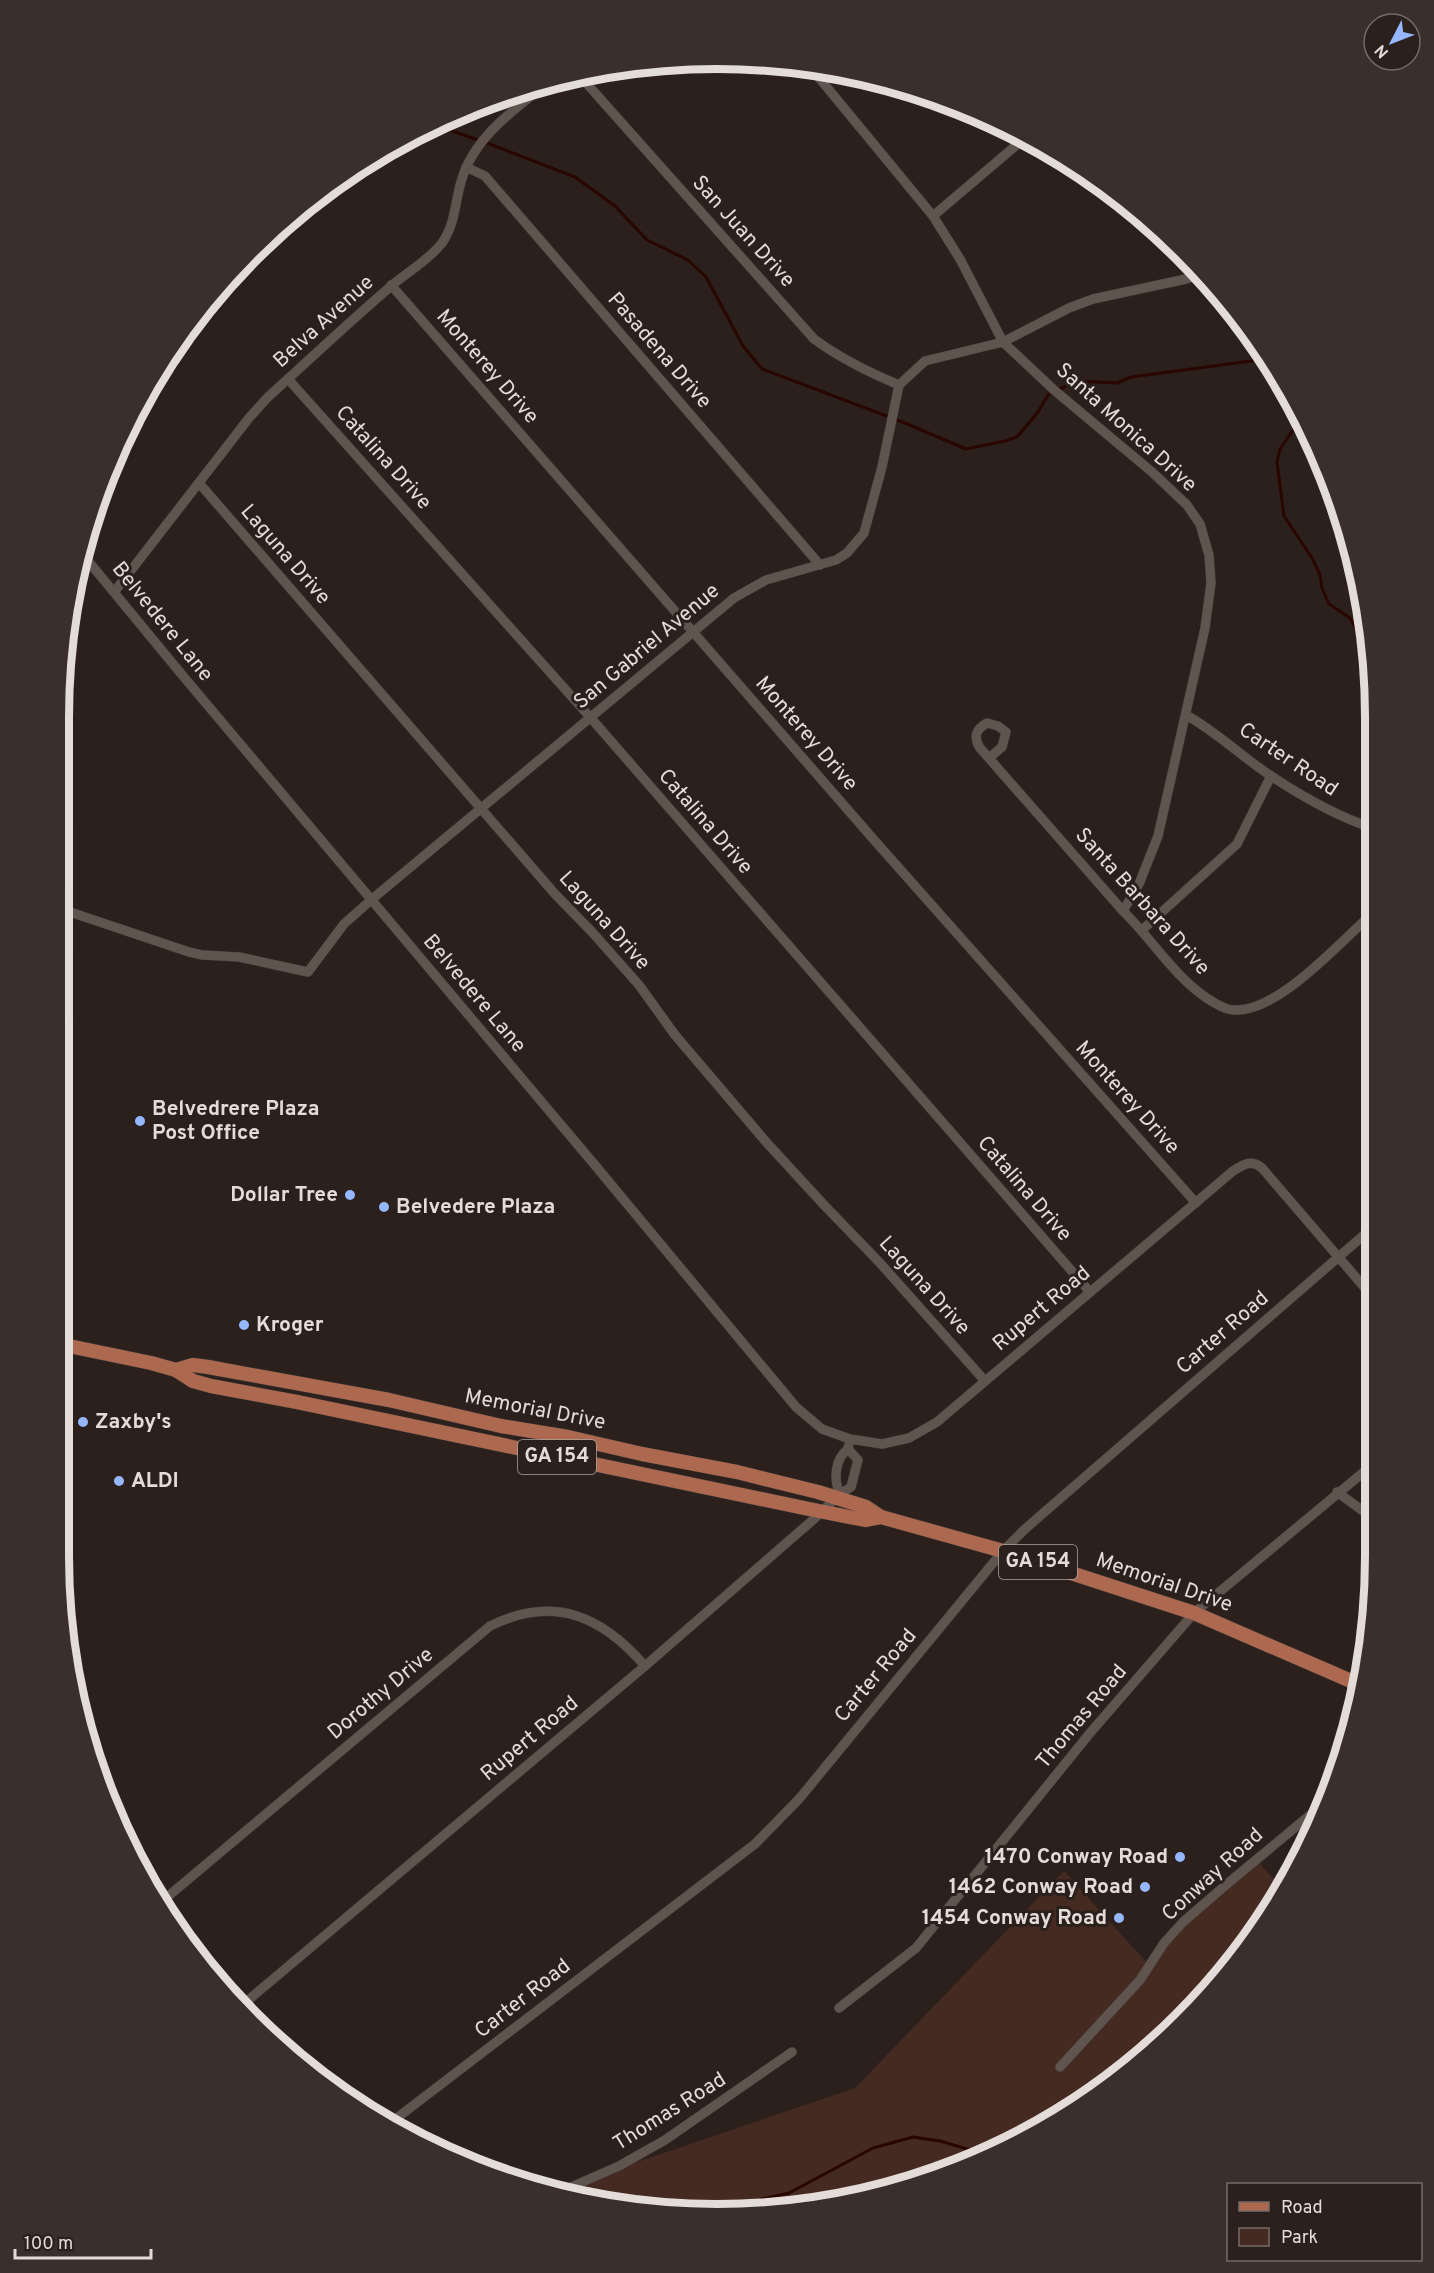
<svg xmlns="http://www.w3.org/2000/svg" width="1434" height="2273" font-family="Overpass,sans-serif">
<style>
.green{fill:#442a21}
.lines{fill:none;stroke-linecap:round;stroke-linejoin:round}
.stream{stroke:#290600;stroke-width:3}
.minor-casing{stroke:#453c39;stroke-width:10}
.primary-casing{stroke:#453c39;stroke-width:15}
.minor{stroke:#60544f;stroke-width:9}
.primary{stroke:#ad694f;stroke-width:14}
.poi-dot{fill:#94b7fd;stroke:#2b201c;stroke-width:2}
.labels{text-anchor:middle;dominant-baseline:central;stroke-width:6;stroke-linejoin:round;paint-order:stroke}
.shield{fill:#2b201c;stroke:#aca4a0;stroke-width:1.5}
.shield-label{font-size:20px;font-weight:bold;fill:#e3dcd9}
.street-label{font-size:21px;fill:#e3dcd9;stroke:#2b201c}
.poi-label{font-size:21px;font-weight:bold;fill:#e3dcd9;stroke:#2b201c;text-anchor:start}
.rim{fill:none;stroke:#e3dcd9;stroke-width:8}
</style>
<rect width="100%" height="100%" fill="#2b201c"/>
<path class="green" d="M1253,1856L1280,1886L1239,1957L1151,2051L1083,2103L1008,2147L888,2192L803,2209L674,2213L560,2190L578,2182L855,2088L1064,1871L1147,1963Z"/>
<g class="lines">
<g class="stream">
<path d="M452,131L478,140"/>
<path d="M487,143L575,177L615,206L647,240L688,260L706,277L743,346L762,369L905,423L966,449L1005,441L1017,437L1038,412L1048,395L1076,381L1117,383L1131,377L1266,359"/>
<path d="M1302,417L1280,449L1277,462L1284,516L1312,558L1320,575L1322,588L1329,604L1350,618L1370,654L1374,692"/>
<path d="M725,2211L749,2202L789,2193L873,2148L913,2137L940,2141L987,2155"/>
</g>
<g class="minor-casing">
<g id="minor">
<path d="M811,68L933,216L960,259L1003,342L1054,390L1152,472L1187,505L1200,524L1209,555L1211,583L1205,628L1158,836L1139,884L1123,911"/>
<path d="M580,76L814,339C841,359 868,372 899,385"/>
<path d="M466,167L485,176L820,565"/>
<path d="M933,216L1026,137"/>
<path d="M391,285L875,841L1196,1203"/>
<path d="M288,379L590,717L1090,1292"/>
<path d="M199,483L555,894L592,932L639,985L675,1035L767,1143L825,1206L880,1263L985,1381"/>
<path d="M84,556L183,676L594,1164L796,1407L822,1429L850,1439L882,1444L909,1438L937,1422L1233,1171C1244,1164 1252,1159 1262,1168L1371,1295"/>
<path d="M115,591L249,418L267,398C308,361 348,323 390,287C407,272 428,261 442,243C455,225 455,202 461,182C473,138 513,110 547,84"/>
<path d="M1186,715C1217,732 1242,757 1271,776C1303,797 1337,817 1373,828"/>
<path d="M989,758L1002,747L1006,732L998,726L987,723C976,729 973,737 980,748L1123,911C1152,939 1178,982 1213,1002C1218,1005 1228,1010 1234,1010C1278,1013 1341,941 1373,913"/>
<path d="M64,910L189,952L202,955L239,957L308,972L344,924L371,900L734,598L766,580L836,560L847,553L864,533L882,467L899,385L925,361L1003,342L1069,308L1093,299L1186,279L1198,275"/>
<path d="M1142,930L1237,844L1271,776"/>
<path d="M1337,1492L1370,1516"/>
<path d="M840,1494C833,1479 835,1459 848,1449L849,1444"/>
<path d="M160,1903L490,1626C553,1595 601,1615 645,1666"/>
<path d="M240,2007L645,1666L814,1519L840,1494L851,1487L858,1460L848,1449"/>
<path d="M839,2008L916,1948L1090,1733L1194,1613L1371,1466"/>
<path d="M1060,2067L1140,1980L1164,1943L1183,1922L1227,1884L1327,1801"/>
<path d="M389,2124L755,1844L799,1799L1003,1551L1025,1529L1372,1228"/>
<path d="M562,2191L619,2166L665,2140L792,2052"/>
</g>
</g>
<g class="primary-casing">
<g id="primary">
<path d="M64,1345L151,1363L176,1370L193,1381L211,1386L297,1402L809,1509L865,1520L881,1517"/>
<path d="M176,1370L193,1365L208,1367L389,1400L501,1426L568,1437L642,1454L737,1472L818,1492L866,1507L881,1517L1003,1551L1194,1613L1358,1684"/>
</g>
</g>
<use href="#minor" class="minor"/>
<use href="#primary" class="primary"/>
</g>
<g class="poi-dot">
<circle cx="140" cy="1121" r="6"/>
<circle cx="350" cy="1195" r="6"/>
<circle cx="384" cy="1207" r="6"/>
<circle cx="244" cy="1325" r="6"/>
<circle cx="83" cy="1422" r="6"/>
<circle cx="119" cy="1481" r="6"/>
<circle cx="1180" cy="1857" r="6"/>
<circle cx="1145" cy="1887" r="6"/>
<circle cx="1119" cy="1918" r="6"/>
</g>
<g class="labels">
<g class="shield">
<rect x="518" y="1440" width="78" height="34" rx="4.5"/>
<rect x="999" y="1545" width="78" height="34" rx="4.5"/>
</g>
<g class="shield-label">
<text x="557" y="1457">GA 154</text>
<text x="1038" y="1562">GA 154</text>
</g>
<g class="street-label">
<text transform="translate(743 232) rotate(48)">San Juan Drive</text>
<text transform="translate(324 322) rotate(-42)">Belva Avenue</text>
<text transform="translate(659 351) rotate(49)">Pasadena Drive</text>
<text transform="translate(487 367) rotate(49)">Monterey Drive</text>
<text transform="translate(1126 428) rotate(42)">Santa Monica Drive</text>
<text transform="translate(383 458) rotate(48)">Catalina Drive</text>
<text transform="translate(285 555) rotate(49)">Laguna Drive</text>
<text transform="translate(162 622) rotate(51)">Belvedere Lane</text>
<text transform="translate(647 647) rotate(-40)">San Gabriel Avenue</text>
<text transform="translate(806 734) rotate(49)">Monterey Drive</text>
<text transform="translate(1288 760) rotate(34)">Carter Road</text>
<text transform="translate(705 822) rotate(49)">Catalina Drive</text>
<text transform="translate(1142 902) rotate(48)">Santa Barbara Drive</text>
<text transform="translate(604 921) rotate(48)">Laguna Drive</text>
<text transform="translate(474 994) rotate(50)">Belvedere Lane</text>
<text transform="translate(1127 1098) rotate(48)">Monterey Drive</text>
<text transform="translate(1024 1189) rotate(49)">Catalina Drive</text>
<text transform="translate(924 1286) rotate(48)">Laguna Drive</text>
<text transform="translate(1042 1309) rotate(-40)">Rupert Road</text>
<text transform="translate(1223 1333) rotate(-41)">Carter Road</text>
<text transform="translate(535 1410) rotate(11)">Memorial Drive</text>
<text transform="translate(1164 1583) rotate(19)">Memorial Drive</text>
<text transform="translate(876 1676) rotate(-50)">Carter Road</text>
<text transform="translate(381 1694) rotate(-40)">Dorothy Drive</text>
<text transform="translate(1082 1717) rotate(-50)">Thomas Road</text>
<text transform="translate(530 1739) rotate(-40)">Rupert Road</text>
<text transform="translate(1213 1875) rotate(-42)">Conway Road</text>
<text transform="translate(523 1999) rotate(-38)">Carter Road</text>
<text transform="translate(670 2112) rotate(-32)">Thomas Road</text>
</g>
<g class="poi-label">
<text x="152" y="1109">Belvedrere Plaza<tspan x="152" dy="24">Post Office</tspan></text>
<text x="338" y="1195" text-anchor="end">Dollar Tree</text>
<text x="396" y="1207">Belvedere Plaza</text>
<text x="256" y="1325">Kroger</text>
<text x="95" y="1422">Zaxby's</text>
<text x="131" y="1481">ALDI</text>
<text x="1168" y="1857" text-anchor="end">1470 Conway Road</text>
<text x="1133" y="1887" text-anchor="end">1462 Conway Road</text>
<text x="1107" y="1918" text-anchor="end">1454 Conway Road</text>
</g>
</g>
<path d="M0 0H1434V2273H0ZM717 69H717A648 648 0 0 1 1365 717V1556A648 648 0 0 1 717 2204H717A648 648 0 0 1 69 1556V717A648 648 0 0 1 717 69Z" fill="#3a2f2b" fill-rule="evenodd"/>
<path class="rim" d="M717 69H717A648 648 0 0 1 1365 717V1556A648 648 0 0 1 717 2204H717A648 648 0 0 1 69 1556V717A648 648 0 0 1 717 69Z"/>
<rect x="1227" y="2183" width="195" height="78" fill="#2b201c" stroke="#756b68" stroke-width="1.5"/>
<rect x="1239" y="2202" width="30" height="9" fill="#ad694f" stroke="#756b68" stroke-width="1.5"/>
<text x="1281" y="2213" font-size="18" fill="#e3dcd9">Road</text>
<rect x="1239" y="2228" width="30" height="18" fill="#442a21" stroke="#756b68" stroke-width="1.5"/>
<text x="1281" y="2243" font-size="18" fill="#e3dcd9">Park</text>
<g transform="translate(1392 42) rotate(228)"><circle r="28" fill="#2b201c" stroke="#756b68" stroke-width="1.5"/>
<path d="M0-4.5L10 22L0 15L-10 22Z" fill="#94b7fd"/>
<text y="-9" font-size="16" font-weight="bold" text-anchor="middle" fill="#e3dcd9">N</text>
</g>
<path d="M15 2249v9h136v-9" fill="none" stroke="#e3dcd9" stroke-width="3"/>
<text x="24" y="2249" font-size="18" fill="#e3dcd9" stroke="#2b201c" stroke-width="4.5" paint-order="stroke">100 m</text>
</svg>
